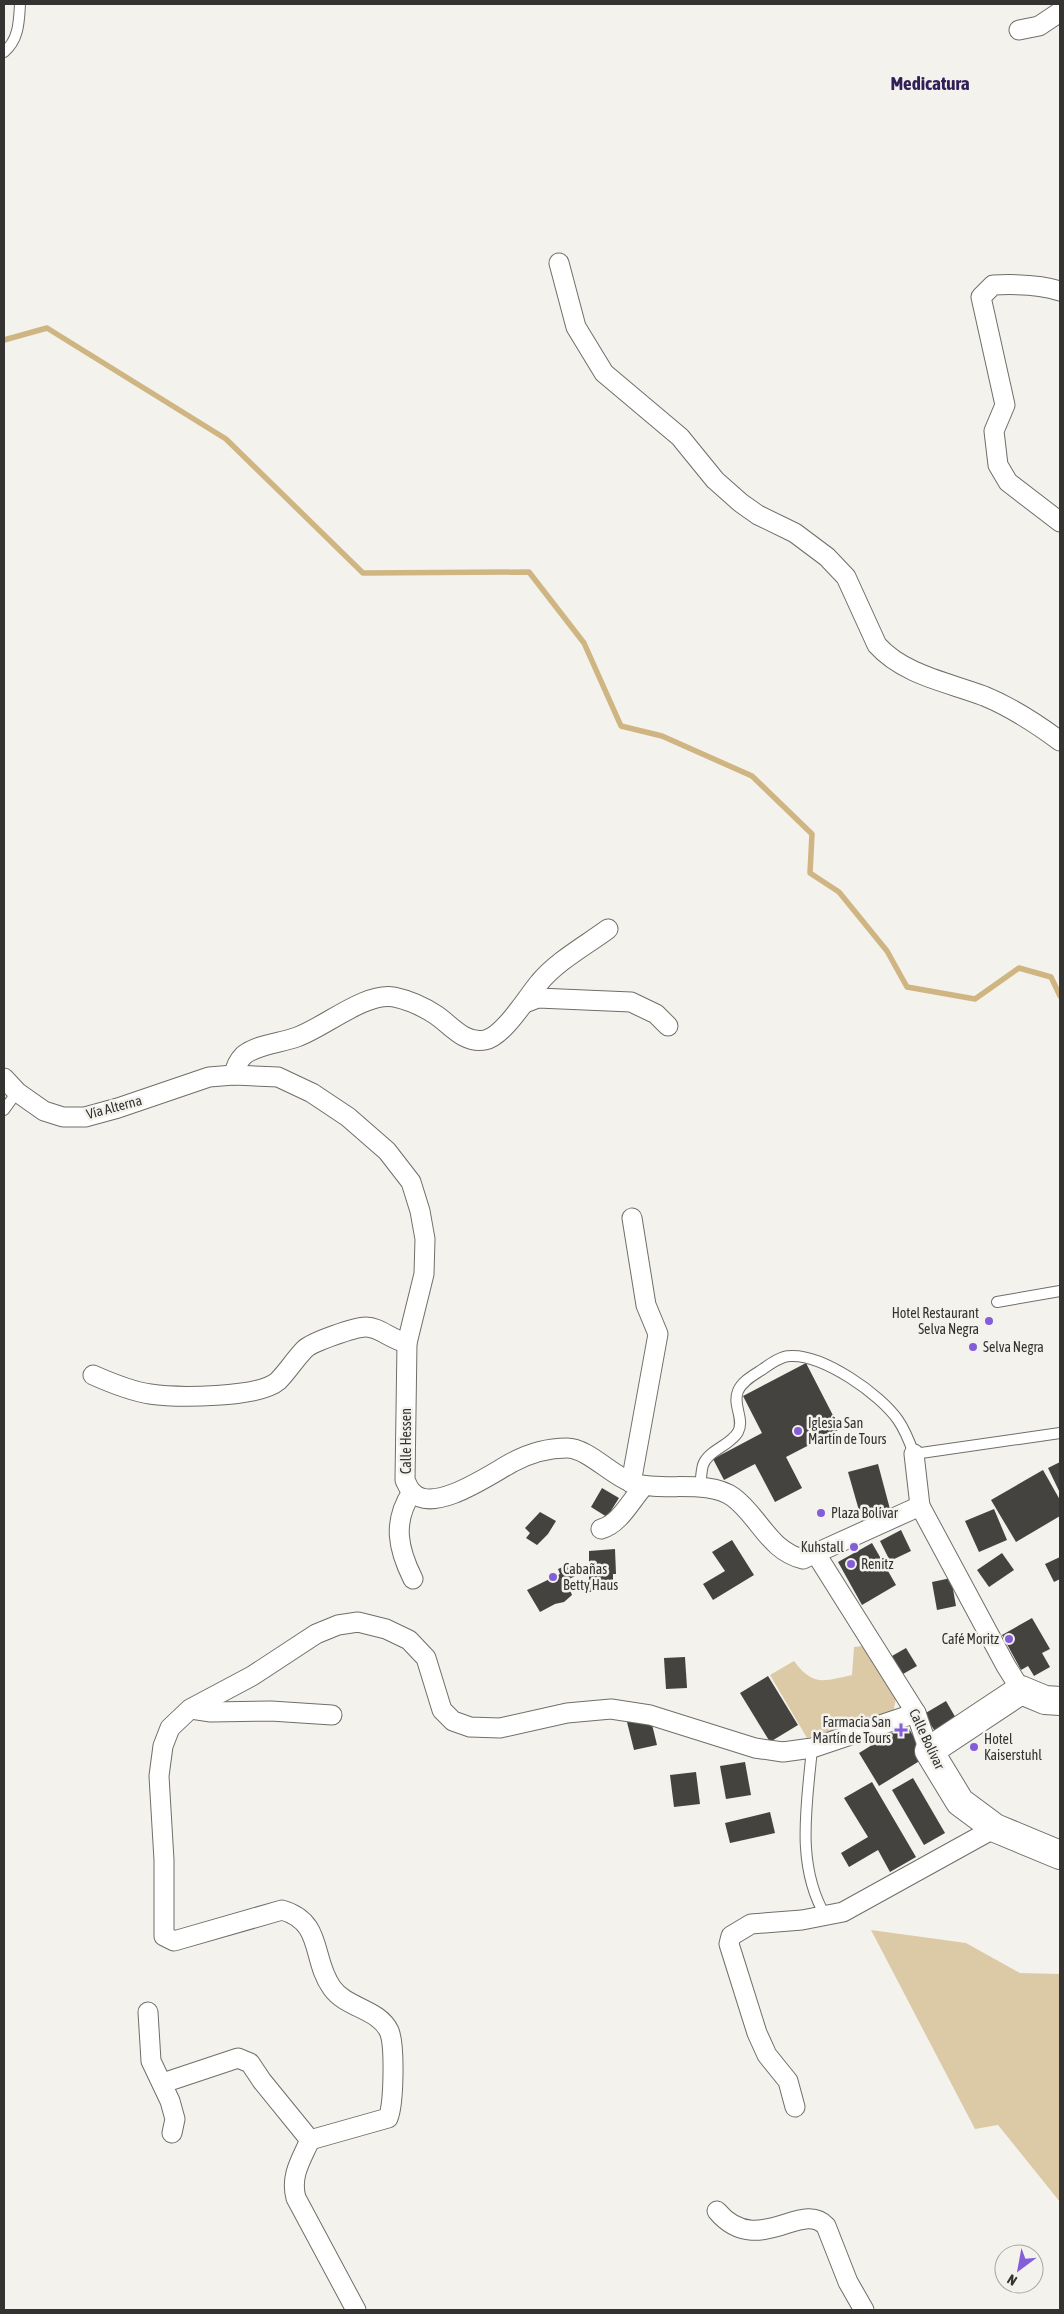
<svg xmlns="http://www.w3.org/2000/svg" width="1064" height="2314" font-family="'Asap Condensed',sans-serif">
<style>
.green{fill:#dccaa7}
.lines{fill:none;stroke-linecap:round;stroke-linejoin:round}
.stream{stroke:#cfb581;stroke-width:5.5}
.building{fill:#45433f}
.lane-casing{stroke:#706e69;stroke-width:12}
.street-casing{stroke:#706e69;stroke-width:21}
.secondary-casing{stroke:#706e69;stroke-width:30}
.lane{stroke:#fff;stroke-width:10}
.street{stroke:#fff;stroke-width:19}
.secondary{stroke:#fff;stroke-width:28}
.poi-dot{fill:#835ed8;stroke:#f4f2ed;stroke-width:2}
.labels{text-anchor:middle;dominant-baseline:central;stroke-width:5;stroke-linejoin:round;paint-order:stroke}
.street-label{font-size:14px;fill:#343331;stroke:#f4f2ed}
.poi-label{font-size:14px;fill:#343331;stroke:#f4f2ed;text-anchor:start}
.district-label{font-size:19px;font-weight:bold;fill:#311f59;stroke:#f4f2ed}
</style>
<rect width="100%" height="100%" fill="#f4f2ed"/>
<g class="green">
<path d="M862,1646L896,1698L893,1714L807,1738L770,1675L794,1661C813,1687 824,1681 852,1675L854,1647Z"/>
<path d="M871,1930L966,1943L1020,1973L1060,1974V2202L998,2125L975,2129Z"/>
</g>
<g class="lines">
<path class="stream" d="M4,340L47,328L226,439L363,573L529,572L584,643L621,726L662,736L752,776L812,834L810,873L839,892L887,951L907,987L975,999L1019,968L1051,977L1060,996"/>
</g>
<g class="building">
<path d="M806,1363L840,1429L786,1457L802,1488L775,1502L755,1464L724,1480L713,1459L762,1433L743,1396Z"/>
<path d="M1060,1462V1493L1048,1468Z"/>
<path d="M878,1464L891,1513L862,1521L848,1472Z"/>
<path d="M1043,1470L1060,1500V1516L1016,1542L991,1500Z"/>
<path d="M602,1488L619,1498L607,1517L591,1507Z"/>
<path d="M994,1509L1007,1540L979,1552L965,1521Z"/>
<path d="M540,1512L556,1521L548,1534L537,1545L526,1538L530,1533L525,1528Z"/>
<path d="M901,1530L911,1551L890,1561L880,1541Z"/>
<path d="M732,1540L754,1575L713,1600L703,1584L725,1571L712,1552Z"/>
<path d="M872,1543L896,1585L862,1605L838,1562Z"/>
<path d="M615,1549L616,1574H613V1591L589,1592V1551Z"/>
<path d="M1002,1553L1014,1570L989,1587L977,1570Z"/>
<path d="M1060,1557V1579L1054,1582L1045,1564Z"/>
<path d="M570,1564L575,1576L566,1581L572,1595L564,1602L555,1604L540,1612L527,1590L560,1574L558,1569Z"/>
<path d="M951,1578L956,1606L937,1610L932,1582Z"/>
<path d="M1032,1618L1050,1649L1042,1653L1050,1667L1034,1676L1028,1666L1021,1670L1002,1635Z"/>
<path d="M906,1648L917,1666L903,1674L892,1656Z"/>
<path d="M685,1657L687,1688L666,1689L664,1658Z"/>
<path d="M768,1676L798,1725L770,1742L740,1693Z"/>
<path d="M946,1701L957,1720L936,1733L924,1714Z"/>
<path d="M650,1716L657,1745L634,1750L627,1722Z"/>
<path d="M906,1724L926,1757L879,1786L859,1753Z"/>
<path d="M745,1762L751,1795L726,1799L720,1766Z"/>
<path d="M696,1772L700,1804L674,1807L670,1775Z"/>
<path d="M913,1778L945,1833L924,1845L892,1790Z"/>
<path d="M872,1782L916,1857L890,1872L878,1850L849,1867L841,1853L868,1837L844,1798Z"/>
<path d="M770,1812L775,1833L730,1843L725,1823Z"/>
</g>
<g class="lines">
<g class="lane-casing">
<g id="lane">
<path d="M4,52C19,40 19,21 20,4"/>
<path d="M4,1110L17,1092"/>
<path d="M997,1302L1060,1291"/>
<path d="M700,1488C701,1481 701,1472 703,1465C708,1450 730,1446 738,1432C745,1419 732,1405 738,1391C742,1381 754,1375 763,1369C770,1364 781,1356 790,1356C823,1354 880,1394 898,1420C905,1430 910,1443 914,1454L1060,1433"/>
<path d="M812,1748C807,1805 795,1865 826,1917"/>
</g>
</g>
<g class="street-casing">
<g id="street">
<path d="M1019,30L1039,26L1060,12"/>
<path d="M559,263L576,327L604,373L680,437L715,480L741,503L758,515L795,533L827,557L846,577L877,645C904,675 947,682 984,696C1011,707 1037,724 1060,741"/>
<path d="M1060,291C1039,284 1015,284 993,285L981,297L1005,405L994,431L998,465L1008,482L1060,522"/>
<path d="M525,1003L538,998L631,1002L656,1014L668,1026"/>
<path d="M234,1075C235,1068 238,1061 244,1055C258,1044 281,1043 297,1037C325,1027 365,992 394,997C408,1000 424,1007 436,1015C451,1025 464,1044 485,1040C504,1036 527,997 539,983C557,961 585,946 608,929"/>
<path d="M4,1078L17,1092L44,1111L63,1117H85L118,1108L209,1077L234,1075L278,1077L312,1093L348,1117L387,1151L411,1182L420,1211L425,1239L424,1274L407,1343L405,1480C407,1484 409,1490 413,1493C435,1514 492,1473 513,1462C530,1453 548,1448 567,1448C588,1448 613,1477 633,1483C664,1492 708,1479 733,1497C759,1516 769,1551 803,1559L920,1506"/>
<path d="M93,1375C111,1383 130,1391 150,1394C176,1398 259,1398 278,1381C288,1371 295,1359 305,1349C312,1342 355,1327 366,1327C380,1327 391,1340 407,1343"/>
<path d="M914,1454L920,1506L1006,1666L1021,1690"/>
<path d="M631,1483L658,1334L646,1305L632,1218"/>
<path d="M412,1492C392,1522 398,1549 413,1579"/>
<path d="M601,1529C620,1524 631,1500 644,1486"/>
<path d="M816,1554L916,1713L929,1751"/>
<path d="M191,1709L211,1712L271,1711L332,1715"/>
<path d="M148,2012L151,2061L170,2101L175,2119L172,2133"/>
<path d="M163,2083L238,2058L250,2063L262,2081L310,2140C301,2160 290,2176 296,2198L356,2310"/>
<path d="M795,2107L788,2081L767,2055L757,2033L729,1944L731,1936L751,1924L802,1920L843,1912L995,1828"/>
<path d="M310,2140L388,2118C394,2104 395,2044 389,2031C379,2009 346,2008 332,1988C311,1959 324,1922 282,1910L174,1941L164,1936V1860L159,1776L163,1746L170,1728L190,1709L252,1676L316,1634L338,1625L358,1622L386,1629L409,1640L426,1658L442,1710L453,1721L470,1727L500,1728L567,1713L611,1709L650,1715L755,1748L783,1752L812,1748L916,1713"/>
<path d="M717,2211C757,2259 802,2199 826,2226L848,2282L864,2310"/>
</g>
</g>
<g class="secondary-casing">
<path id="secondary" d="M1060,1701L1045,1700L1021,1690L929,1751L960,1802L995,1828L1060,1855"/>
</g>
<use href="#lane" class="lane"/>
<use href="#street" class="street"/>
<use href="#secondary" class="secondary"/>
</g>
<g class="poi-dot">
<circle cx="989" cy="1321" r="5"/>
<circle cx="973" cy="1347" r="5"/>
<circle cx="798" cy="1431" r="5"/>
<circle cx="821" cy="1513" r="5"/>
<circle cx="854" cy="1547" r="5"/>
<circle cx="851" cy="1564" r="5"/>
<circle cx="553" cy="1577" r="5"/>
<circle cx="1009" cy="1639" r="5"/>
<path d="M898.5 1722.5h5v5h5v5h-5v5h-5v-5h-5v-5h5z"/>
<circle cx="974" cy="1747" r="5"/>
</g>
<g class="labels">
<g class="street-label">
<text transform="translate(114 1107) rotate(-15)">Vía Alterna</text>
<text transform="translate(406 1441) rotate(-90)">Calle Hessen</text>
<text transform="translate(927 1739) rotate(65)">Calle Bolívar</text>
</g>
<g class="poi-label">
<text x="979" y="1313" text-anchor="end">Hotel Restaurant<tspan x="979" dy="16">Selva Negra</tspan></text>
<text x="983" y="1347">Selva Negra</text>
<text x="808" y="1423">Iglesia San<tspan x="808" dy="16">Martín de Tours</tspan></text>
<text x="831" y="1513">Plaza Bolívar</text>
<text x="844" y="1547" text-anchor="end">Kuhstall</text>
<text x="861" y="1564">Renitz</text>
<text x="563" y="1569">Cabañas<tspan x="563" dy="16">Betty Haus</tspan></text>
<text x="999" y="1639" text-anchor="end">Café Moritz</text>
<text x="891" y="1722" text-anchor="end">Farmacia San<tspan x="891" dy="16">Martín de Tours</tspan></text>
<text x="984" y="1739">Hotel<tspan x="984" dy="16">Kaiserstuhl</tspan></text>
</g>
<g class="district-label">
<text x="930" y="83">Medicatura</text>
</g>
</g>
<rect width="1064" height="2314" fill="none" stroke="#343331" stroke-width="10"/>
<g transform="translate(1019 2269) rotate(212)"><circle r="24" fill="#f4f2ed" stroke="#a7a6a2"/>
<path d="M0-4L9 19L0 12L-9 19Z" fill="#835ed8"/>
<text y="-8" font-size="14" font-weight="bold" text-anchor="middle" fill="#343331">N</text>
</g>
</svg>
